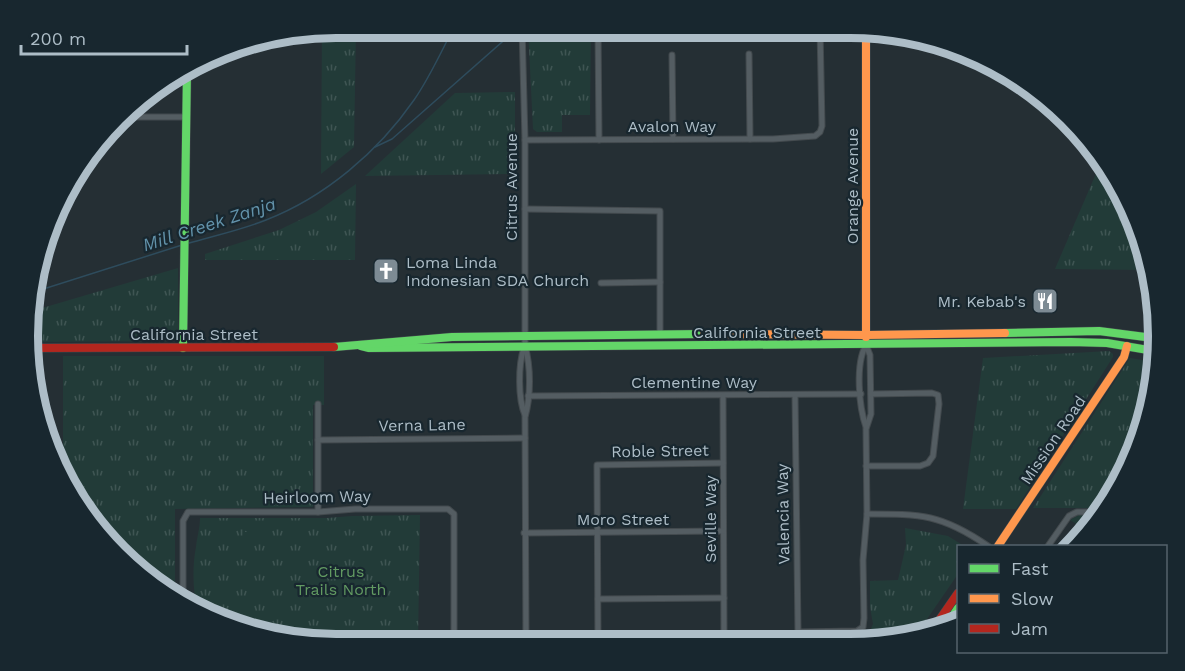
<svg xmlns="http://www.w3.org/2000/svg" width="1185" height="671" font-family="'Work Sans',sans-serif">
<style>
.grass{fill:url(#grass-tufts)}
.pitch{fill:#223b38}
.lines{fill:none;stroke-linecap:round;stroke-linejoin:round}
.stream{stroke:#2e4c5d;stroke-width:1.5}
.street-casing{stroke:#434a4e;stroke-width:7}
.fast-casing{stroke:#434a4e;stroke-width:9}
.slow-casing{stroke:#434a4e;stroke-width:9}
.jam-casing{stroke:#434a4e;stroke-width:9}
.street{stroke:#545d62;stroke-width:5}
.fast{stroke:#63d668;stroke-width:8}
.slow{stroke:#ff974d;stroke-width:8}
.jam{stroke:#b3261e;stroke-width:8}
.labels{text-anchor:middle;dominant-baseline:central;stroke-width:4.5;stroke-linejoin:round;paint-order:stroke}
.street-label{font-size:16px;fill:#adbdc7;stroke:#18272f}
.poi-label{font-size:16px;fill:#adbdc7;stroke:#18272f;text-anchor:start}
.park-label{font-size:16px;fill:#629a62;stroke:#18272f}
.water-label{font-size:18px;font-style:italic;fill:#6292aa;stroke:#18272f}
.rim{fill:none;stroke:#adbdc7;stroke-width:8}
</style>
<defs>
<pattern id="grass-tufts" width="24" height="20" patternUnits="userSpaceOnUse" patternTransform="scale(1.5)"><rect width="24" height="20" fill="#223b38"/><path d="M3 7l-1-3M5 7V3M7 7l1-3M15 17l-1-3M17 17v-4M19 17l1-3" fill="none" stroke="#3f5553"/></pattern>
</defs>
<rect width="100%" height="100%" fill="#252f34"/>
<g class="grass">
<path d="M336,27H356L354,147L321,174L322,29Z"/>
<path d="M528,27H591L590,115H562V132H537L533,129Z"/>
<path d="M515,92V174L365,176L455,93Z"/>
<path d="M1101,162L1148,256V270L1055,269Z"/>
<path d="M356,184L355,260H205V254L279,230L316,212Z"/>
<path d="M178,268V332L173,341L29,342L32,311Z"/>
<path d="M1109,351L1113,354V357L1016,509H963L983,358Z"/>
<path d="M63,356H324V405H313V507L175,509V597L103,539L63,474Z"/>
<path d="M1130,358L1154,362L1155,376L1116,490L1103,508H1033Z"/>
<path d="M420,515L418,643H316L237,628L197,610C193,590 192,567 196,547C197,537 200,528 200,518H327L352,516Z"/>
<path d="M1079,515H1097L1086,530L1070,520Z"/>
<path d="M905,528L948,536L964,546H958V574L916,635L889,641H868V635L873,624L870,607V581L898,580L906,545Z"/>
</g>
<rect class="pitch" x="243" y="532" width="10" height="20"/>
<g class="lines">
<g class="stream">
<path d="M375,147L392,139L519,27"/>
<path d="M186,244C213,236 241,230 266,220C325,197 378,152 414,100C430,77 441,52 454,27"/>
<path d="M34,292L182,245"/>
</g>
<g class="street-casing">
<g id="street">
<path d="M522,27L525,140V346C531,367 531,396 525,417L526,643"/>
<path d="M598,27L599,140"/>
<path d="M749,54L750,139"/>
<path d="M672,55L673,139"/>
<path d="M123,117H186"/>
<path d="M525,140L773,139L815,136L820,132L822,126L820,28"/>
<path d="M525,209L660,211V334"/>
<path d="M601,283L660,282"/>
<path d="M524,348C518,365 518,399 525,415"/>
<path d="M795,395L798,632L857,631L863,627L864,618L863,560L867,514L866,429L871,414L870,355L866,345"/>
<path d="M528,396L861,394"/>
<path d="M723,396L724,642"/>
<path d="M318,404V512"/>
<path d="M866,427C859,407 855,364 866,345"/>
<path d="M318,440L525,438"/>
<path d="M866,466H920L928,463L933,456L939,404L938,395L932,393L871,394"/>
<path d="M867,514C922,514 941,514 988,546"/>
<path d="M524,533L723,531"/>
<path d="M1048,546L1069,516L1077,512H1100"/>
<path d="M598,599L724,598"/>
<path d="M183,603V521L188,512H318L355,509H448L454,514V643"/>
<path d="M598,642L597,465L723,463"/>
</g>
</g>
<g class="fast-casing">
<g id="fast">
<path d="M1005,333L1099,331L1153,338"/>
<path d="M361,346L369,348L1071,342L1107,343L1154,351"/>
<path d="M334,347L452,337L704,334"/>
<path d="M183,348L187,70"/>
<path d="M944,629L958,608"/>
</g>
</g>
<g class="slow-casing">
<g id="slow">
<path d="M866,28V337"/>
<path d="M704,334L866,335L1005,333"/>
<path d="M998,546L1124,357L1127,346"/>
</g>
</g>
<g class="jam-casing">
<g id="jam">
<path d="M28,348L334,347"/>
<path d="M931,632L958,593"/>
</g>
</g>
<use href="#street" class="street"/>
<use href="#fast" class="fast"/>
<use href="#slow" class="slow"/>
<use href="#jam" class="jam"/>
</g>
<defs>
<g id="church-square" transform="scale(1.35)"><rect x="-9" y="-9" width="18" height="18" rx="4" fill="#7d8b94" stroke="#18272f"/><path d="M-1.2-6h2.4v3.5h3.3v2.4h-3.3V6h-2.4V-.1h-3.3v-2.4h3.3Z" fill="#fff"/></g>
<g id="restaurant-square" transform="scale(1.35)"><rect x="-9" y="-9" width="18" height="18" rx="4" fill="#7d8b94" stroke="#18272f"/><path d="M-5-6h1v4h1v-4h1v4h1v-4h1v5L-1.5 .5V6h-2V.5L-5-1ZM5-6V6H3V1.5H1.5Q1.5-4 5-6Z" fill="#fff"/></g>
</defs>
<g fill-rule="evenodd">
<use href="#church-square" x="386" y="271"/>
<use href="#restaurant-square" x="1045" y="301"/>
</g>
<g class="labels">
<g class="street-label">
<text x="672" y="126">Avalon Way</text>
<text transform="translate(852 186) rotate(-90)">Orange Avenue</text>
<text transform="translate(511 187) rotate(-90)">Citrus Avenue</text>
<text x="757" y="332">California Street</text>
<text x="194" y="334">California Street</text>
<text x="694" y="382">Clementine Way</text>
<text transform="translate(422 425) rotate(-1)">Verna Lane</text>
<text transform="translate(1053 440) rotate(-56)">Mission Road</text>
<text transform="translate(660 451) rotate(-1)">Roble Street</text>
<text transform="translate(317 497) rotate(-1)">Heirloom Way</text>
<text transform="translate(783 514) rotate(-91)">Valencia Way</text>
<text x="623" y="519">Moro Street</text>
<text transform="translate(710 519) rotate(-90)">Seville Way</text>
</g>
<g class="poi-label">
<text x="406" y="262">Loma Linda<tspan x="406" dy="18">Indonesian SDA Church</tspan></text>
<text x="1026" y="301" text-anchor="end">Mr. Kebab's</text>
</g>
<g class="park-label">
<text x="341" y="571">Citrus<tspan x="341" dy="18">Trails North</tspan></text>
</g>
<g class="water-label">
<text transform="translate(209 224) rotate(-18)">Mill Creek Zanja</text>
</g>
</g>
<path d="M0 0H1185V671H0ZM336 38H850A298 298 0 0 1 1148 336V336A298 298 0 0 1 850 634H336A298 298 0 0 1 38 336V336A298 298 0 0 1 336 38Z" fill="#18272f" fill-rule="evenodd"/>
<path class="rim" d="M336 38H850A298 298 0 0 1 1148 336V336A298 298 0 0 1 850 634H336A298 298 0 0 1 38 336V336A298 298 0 0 1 336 38Z"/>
<rect x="957" y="545" width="210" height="108" fill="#18272f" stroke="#54636c" stroke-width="1.5"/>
<rect x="969" y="564" width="30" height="9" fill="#63d668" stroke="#54636c" stroke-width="1.5"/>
<text x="1011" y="575" font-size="18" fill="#adbdc7">Fast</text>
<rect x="969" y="594" width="30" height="9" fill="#ff974d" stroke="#54636c" stroke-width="1.5"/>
<text x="1011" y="605" font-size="18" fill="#adbdc7">Slow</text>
<rect x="969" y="624" width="30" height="9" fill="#b3261e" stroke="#54636c" stroke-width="1.5"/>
<text x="1011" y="635" font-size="18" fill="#adbdc7">Jam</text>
<path d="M21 45v9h166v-9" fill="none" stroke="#adbdc7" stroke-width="3"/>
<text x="30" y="45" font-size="18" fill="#adbdc7" stroke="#18272f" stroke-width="4.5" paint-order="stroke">200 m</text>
</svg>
